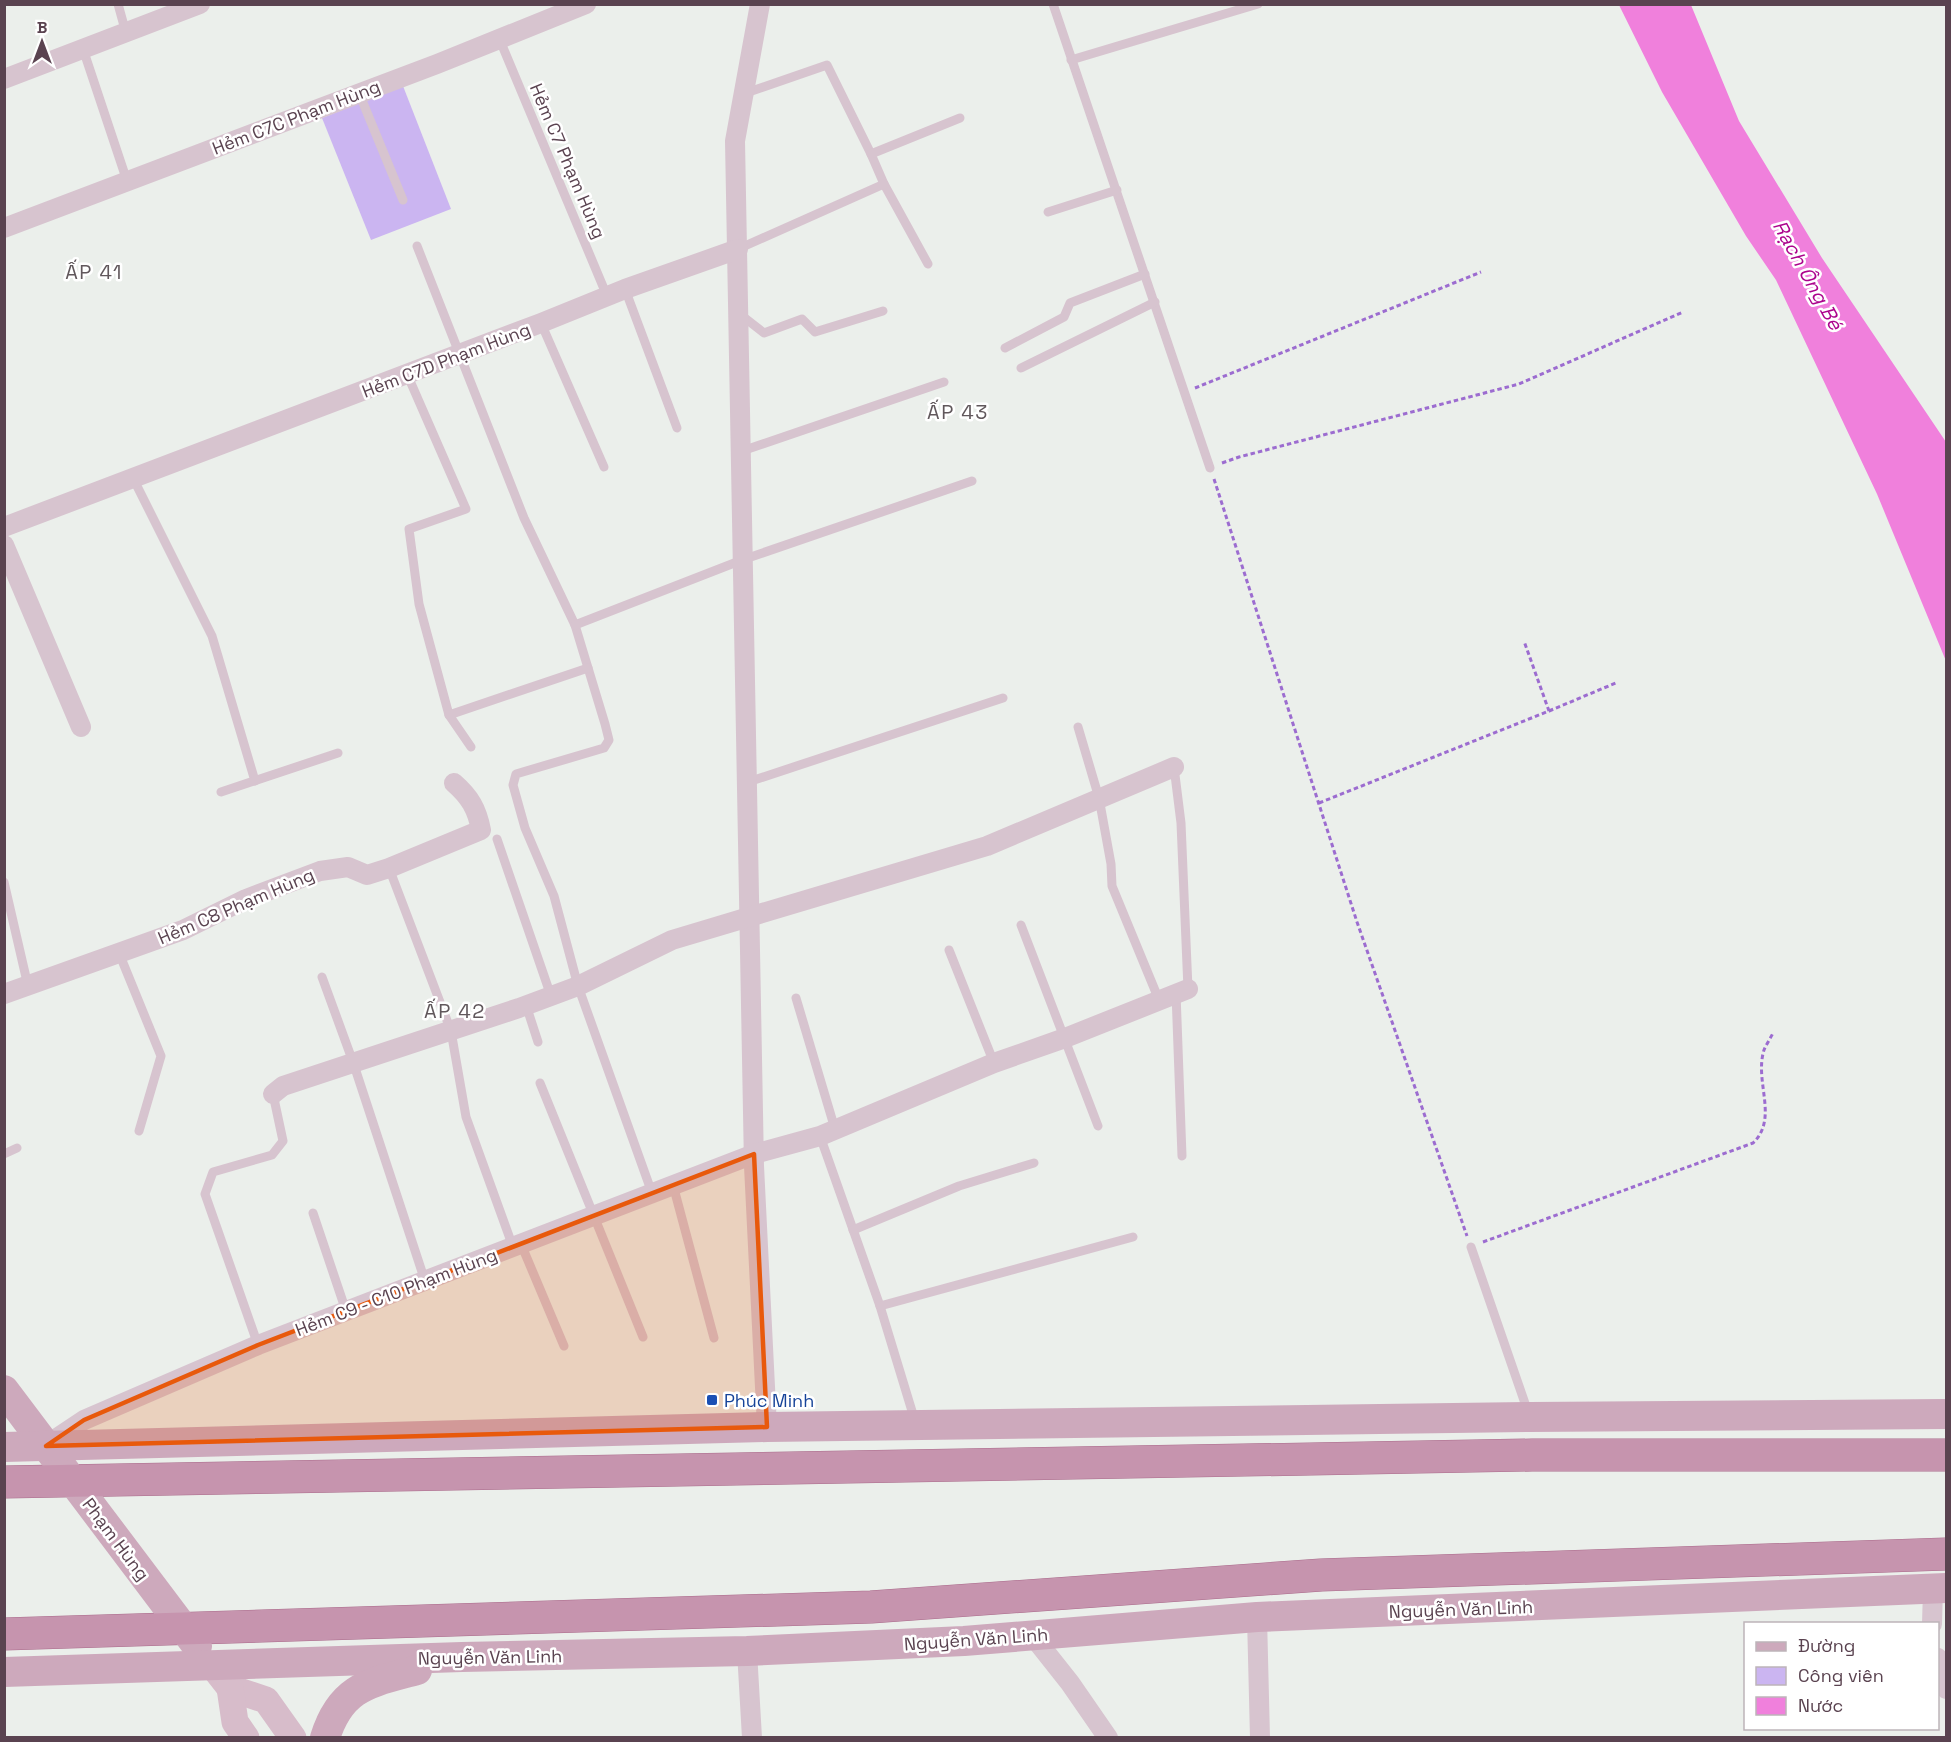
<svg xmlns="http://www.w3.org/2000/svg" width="1951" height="1742" font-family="'Space Grotesk',sans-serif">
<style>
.green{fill:#cbb5f1}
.water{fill:#f080dc}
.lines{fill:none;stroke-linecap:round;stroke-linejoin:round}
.trunk-casing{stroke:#aa6b8b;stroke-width:33}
.path{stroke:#9c6cd0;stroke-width:3;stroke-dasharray:4.5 3;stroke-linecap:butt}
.service{stroke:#d7c4cf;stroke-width:9}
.minor{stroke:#d7c4cf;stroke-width:20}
.secondary{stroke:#d7bcca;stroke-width:27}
.primary{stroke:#cda9bc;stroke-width:30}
.trunk{stroke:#c694ae;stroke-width:32}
.marked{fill:#e8590c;fill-opacity:0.2;stroke:#e8590c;stroke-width:4.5;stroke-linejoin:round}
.transit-dot{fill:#1a4fb4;stroke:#fff;stroke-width:2}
.labels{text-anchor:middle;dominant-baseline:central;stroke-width:5;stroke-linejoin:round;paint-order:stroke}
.street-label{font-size:18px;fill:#5a4350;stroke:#fff}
.transit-label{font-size:18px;fill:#164399;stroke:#fff;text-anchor:start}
.neighbourhood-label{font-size:20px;letter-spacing:1.5px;fill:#61585c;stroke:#fff}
.water-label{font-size:20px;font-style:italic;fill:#ac048d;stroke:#fff}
</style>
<rect width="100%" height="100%" fill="#ebefeb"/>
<path class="green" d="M403,86L451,209L371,240L322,118Z"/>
<path class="water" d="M1619,5H1691L1739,121L1822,258L1946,442V661L1877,494L1776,280L1746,236L1662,92Z"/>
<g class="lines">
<g class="trunk-casing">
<g id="trunk">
<path d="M4,1482L1532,1455H1946"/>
<path d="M4,1634L871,1607L1321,1575L1946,1554"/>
</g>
</g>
<g class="path">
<path d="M1195,388L1481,272"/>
<path d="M1222,463L1239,457L1519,384L1683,312"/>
<path d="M1214,479L1357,922L1467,1236"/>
<path d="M1549,711L1618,682"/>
<path d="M1319,803L1549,711L1524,641"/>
<path d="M1483,1242L1753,1143C1779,1118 1754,1082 1764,1050C1766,1045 1770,1039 1773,1033"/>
</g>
<g class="service">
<path d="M118,4L126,33"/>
<path d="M1053,4L1210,468"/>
<path d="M499,38L607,296"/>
<path d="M83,49L127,181"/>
<path d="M1071,60L1258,4"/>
<path d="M359,93L403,200"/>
<path d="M743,94L827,65L871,154L884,184L928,264"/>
<path d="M871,154L960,118"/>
<path d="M1048,212L1117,190"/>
<path d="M417,246L524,518L575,625L605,724L609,740L604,748L516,774L513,785L525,828L554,896L578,986L652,1193"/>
<path d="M738,249L884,184"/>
<path d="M625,289L677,428"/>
<path d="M741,315L764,333L802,319L815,332L883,311"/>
<path d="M541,323L604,467"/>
<path d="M1005,348L1064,317L1070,303L1145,274"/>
<path d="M1021,368L1155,302"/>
<path d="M407,374L466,509L409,529L419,604L449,715"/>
<path d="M742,451L944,382"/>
<path d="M133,478L212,636L255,781"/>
<path d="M575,625L742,560L972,481"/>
<path d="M1078,727L1099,798L1111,864L1112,886L1159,1000"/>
<path d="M471,747L449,715L588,668"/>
<path d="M1174,767L1181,823L1188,989"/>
<path d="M748,782L1003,698"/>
<path d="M221,792L338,753"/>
<path d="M497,839L551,996"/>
<path d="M389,868L451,1031L466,1117L513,1247"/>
<path d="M4,882L28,986"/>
<path d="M1021,925L1098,1126"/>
<path d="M949,950L994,1063"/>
<path d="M119,953L161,1056L139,1131"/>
<path d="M322,977L353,1062L425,1281"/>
<path d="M1176,993L1182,1156"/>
<path d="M796,998L835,1129"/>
<path d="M526,1005L538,1042"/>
<path d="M540,1083L643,1337"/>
<path d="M820,1136L880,1306L915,1421"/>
<path d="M4,1154L17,1148"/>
<path d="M673,1185L714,1338"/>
<path d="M313,1213L346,1311"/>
<path d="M853,1230L959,1186L1034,1163"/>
<path d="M521,1244L564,1346"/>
<path d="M1471,1247L1528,1412"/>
<path d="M880,1306L1133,1237"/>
<path d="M258,1345L205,1194L213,1172L272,1155L283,1141L273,1094"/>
</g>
<g class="minor">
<path d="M760,4L735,141L754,1166L767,1427"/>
<path d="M4,79L200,4"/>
<path d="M4,228L437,64L586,4"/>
<path d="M4,527L541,323L625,289L738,249"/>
<path d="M4,545L81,727"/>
<path d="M4,994L183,930L246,899L320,871L348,867L367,875L389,868L481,830C477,809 470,797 454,783"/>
<path d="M273,1094L283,1086L519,1008L578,986L672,940L987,846L1174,767"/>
<path d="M48,1444L84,1420L258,1345L754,1154L820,1136L994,1063L1065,1038L1188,989"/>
<path d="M1257,1617L1260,1738"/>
<path d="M1932,1624L1933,1589"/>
<path d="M1032,1635L1070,1683L1108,1738"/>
<path d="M747,1651L752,1738"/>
<path d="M1938,1658L1946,1689"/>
</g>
<g class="secondary">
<path d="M212,1665L230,1688L266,1700L293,1738"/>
<path d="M230,1688L235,1722L246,1738"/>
</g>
<g class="primary">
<path d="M4,1390L197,1646"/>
<path d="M4,1447L767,1427L1530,1417L1946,1414"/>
<path d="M4,1672L462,1657L747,1651L964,1641L1257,1617L1946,1588"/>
<path d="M325,1738C341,1686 370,1683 417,1670"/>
</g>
<use href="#trunk" class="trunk"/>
</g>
<path class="marked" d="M754,1154L767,1427L46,1446L84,1420L258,1345Z"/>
<rect class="transit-dot" x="706" y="1394" width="12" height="12" rx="3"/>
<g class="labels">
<g class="street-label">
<text transform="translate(296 117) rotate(-21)">Hẻm C7C Phạm Hùng</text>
<text transform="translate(568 161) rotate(67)">Hẻm C7 Phạm Hùng</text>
<text transform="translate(446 360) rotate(-21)">Hẻm C7D Phạm Hùng</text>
<text transform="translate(236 906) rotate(-23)">Hẻm C8 Phạm Hùng</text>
<text transform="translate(396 1292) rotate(-21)">Hẻm C9 - C10 Phạm Hùng</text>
<text transform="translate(116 1539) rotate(53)">Phạm Hùng</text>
<text transform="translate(1461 1609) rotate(-2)">Nguyễn Văn Linh</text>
<text transform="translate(976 1639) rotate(-4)">Nguyễn Văn Linh</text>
<text transform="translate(490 1657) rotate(-1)">Nguyễn Văn Linh</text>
</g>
<g class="transit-label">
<text x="724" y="1400">Phúc Minh</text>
</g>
<g class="neighbourhood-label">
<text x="94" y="272">ẤP 41</text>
<text x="958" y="412">ẤP 43</text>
<text x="455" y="1011">ẤP 42</text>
</g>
<g class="water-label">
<text transform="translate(1808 275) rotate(61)">Rạch Ông Bé</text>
</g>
</g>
<rect width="1951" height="1742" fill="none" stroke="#5a4350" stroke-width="12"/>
<rect x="1744" y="1622" width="195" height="108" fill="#ffffff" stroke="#bdb4b9" stroke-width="1.5"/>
<rect x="1756" y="1642" width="30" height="9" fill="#cda9bc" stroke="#bdb4b9" stroke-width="1.5"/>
<text x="1798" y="1652" font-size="18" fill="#5a4350">Đường</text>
<rect x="1756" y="1667" width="30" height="18" fill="#cbb5f1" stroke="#bdb4b9" stroke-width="1.5"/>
<text x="1798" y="1682" font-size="18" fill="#5a4350">Công viên</text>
<rect x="1756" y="1697" width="30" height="18" fill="#f080dc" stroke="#bdb4b9" stroke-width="1.5"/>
<text x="1798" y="1712" font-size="18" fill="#5a4350">Nước</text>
<g transform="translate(42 42)" stroke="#ffffff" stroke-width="4.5" paint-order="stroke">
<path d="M0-4.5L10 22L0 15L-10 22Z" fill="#5a4350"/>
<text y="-9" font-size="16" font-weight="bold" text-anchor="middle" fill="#5a4350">B</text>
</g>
</svg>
